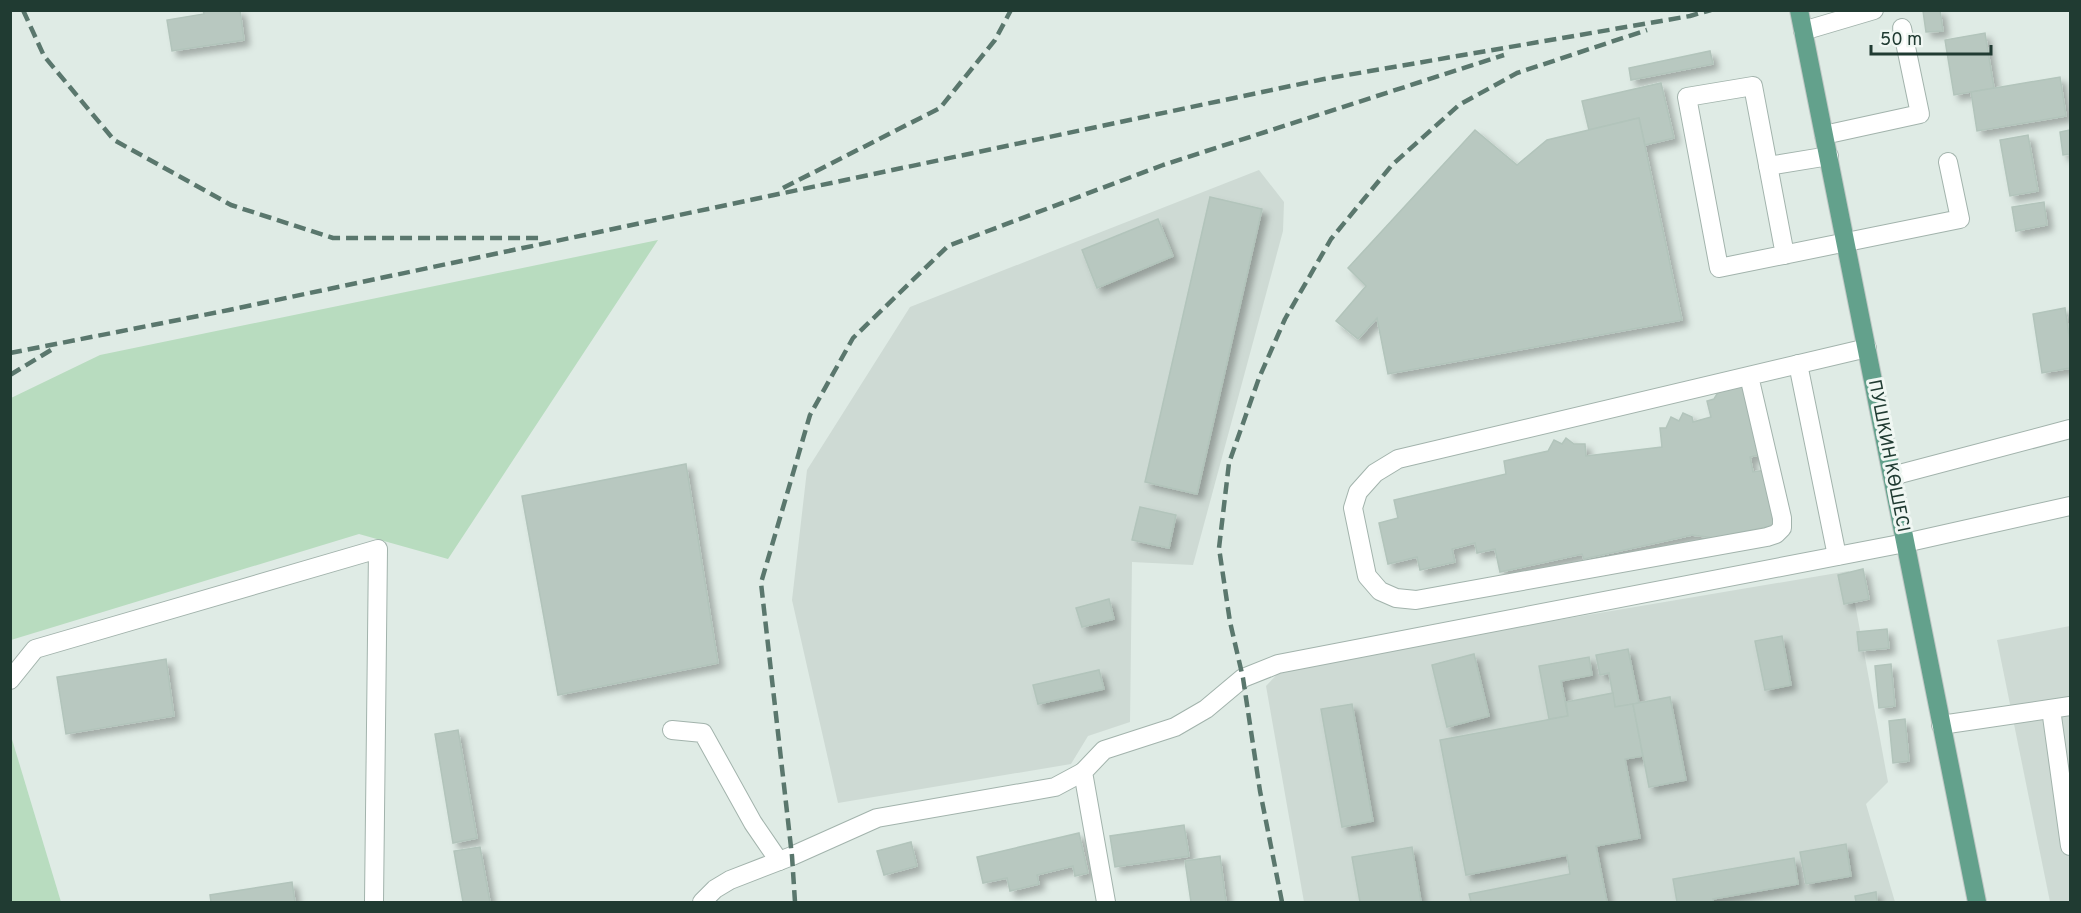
<svg xmlns="http://www.w3.org/2000/svg" width="2081" height="913" font-family="Overpass,sans-serif">
<style>
.built{fill:#cedad4}
.green{fill:#b8dcbf}
.building{fill:#b8c8c0;stroke:#b2c4bb;stroke-width:1.5;filter:url(#shadow)}
.lines{fill:none;stroke-linecap:round;stroke-linejoin:round}
.minor-casing{stroke:#a2b3ac;stroke-width:20}
.major-casing{stroke:#c1c8c6;stroke-width:20}
.minor{stroke:#fff;stroke-width:18}
.major{stroke:#63a18c;stroke-width:18}
.rail{stroke:#5a776d;stroke-width:4.5;stroke-dasharray:12 6;stroke-linecap:butt}
.labels{text-anchor:middle;dominant-baseline:central;stroke-width:6;stroke-linejoin:round;paint-order:stroke}
.street-label{font-size:18px;fill:#203b32;stroke:#f0f7f3}
</style>
<defs>
<filter id="shadow"><feDropShadow dx="5.5" dy="5.5" stdDeviation="3" flood-color="#0004"/></filter>
</defs>
<rect width="100%" height="100%" fill="#dfebe5"/>
<g class="built">
<path d="M1259,170L1284,202L1283,231L1193,565L1132,562L1130,722L1088,736L1071,764L838,803L792,600L807,470L910,307Z"/>
<path d="M1849,571L1888,782L1866,804L1895,902H1304L1266,686L1285,666Z"/>
<path d="M2070,626V902H2050L1997,640Z"/>
</g>
<g class="green">
<path d="M658,240L448,559L359,534L11,640V398L100,355Z"/>
<path d="M11,736L61,902H11Z"/>
</g>
<g class="building">
<path d="M203,10H240L244,40L172,51L167,20L204,14Z"/>
<path d="M1940,10L1943,31L1926,32L1923,11Z"/>
<path d="M1985,33L1994,88L1954,95L1945,40Z"/>
<path d="M1710,51L1713,64L1631,80L1629,68Z"/>
<path d="M2060,77L2066,116L1977,131L1971,92Z"/>
<path d="M1661,83L1674,138L1645,145L1639,118L1589,130L1582,101Z"/>
<path d="M1639,118L1682,320L1388,374L1377,318L1358,339L1336,321L1366,286L1348,268L1475,130L1517,165L1547,140Z"/>
<path d="M2070,130V154L2063,155L2060,132Z"/>
<path d="M2028,135L2038,191L2010,196L2000,140Z"/>
<path d="M1210,197L1262,209L1197,494L1145,482Z"/>
<path d="M2044,202L2047,225L2016,231L2012,207Z"/>
<path d="M1158,219L1173,256L1097,288L1082,250Z"/>
<path d="M2065,308L2070,341V368L2042,373L2033,314Z"/>
<path d="M1746,377L1763,454L1750,457L1753,472L1765,470L1776,525L1714,538L1692,535L1584,559L1582,554L1500,572L1495,549L1477,553L1475,543L1452,549L1455,562L1420,570L1417,557L1388,564L1379,523L1398,518L1394,500L1506,474L1504,461L1548,451L1554,440L1562,444L1566,438L1574,444H1585L1586,456L1662,447L1660,428H1666L1671,417L1679,421L1683,413L1692,417L1693,422L1711,417L1707,401L1714,399L1723,384Z"/>
<path d="M686,464L718,663L558,695L522,496Z"/>
<path d="M1140,507L1176,515L1169,548L1132,540Z"/>
<path d="M1863,569L1869,599L1844,604L1838,575Z"/>
<path d="M1109,599L1114,619L1082,627L1076,608Z"/>
<path d="M1887,629L1889,648L1859,651L1857,632Z"/>
<path d="M1782,636L1791,685L1765,690L1755,641Z"/>
<path d="M1628,649L1639,703L1615,707L1609,673L1600,675L1596,655Z"/>
<path d="M1474,654L1489,716L1447,727L1432,665Z"/>
<path d="M1589,657L1592,675L1561,681L1568,716L1549,719L1539,666Z"/>
<path d="M166,659L174,716L66,734L57,677Z"/>
<path d="M1891,664L1895,706L1879,708L1875,666Z"/>
<path d="M1099,670L1104,689L1038,704L1033,685Z"/>
<path d="M1613,693L1615,707L1633,704L1643,756L1625,759L1640,838L1596,846L1607,902H1471L1469,894L1570,874L1567,855L1466,875L1440,740L1568,716L1566,702Z"/>
<path d="M1670,697L1686,780L1649,787L1633,704Z"/>
<path d="M1352,704L1373,821L1342,827L1321,709Z"/>
<path d="M1905,719L1909,761L1893,763L1889,721Z"/>
<path d="M458,730L477,838L453,843L435,734Z"/>
<path d="M1184,825L1189,856L1115,867L1110,836Z"/>
<path d="M1079,833L1088,873L1075,876L1073,866L1037,875L1039,884L1010,891L1007,878L983,883L977,857Z"/>
<path d="M911,842L917,866L884,875L877,851Z"/>
<path d="M1846,844L1851,876L1806,884L1800,852Z"/>
<path d="M480,847L490,902H463L454,851Z"/>
<path d="M1412,847L1421,902H1360L1352,857Z"/>
<path d="M1220,856L1226,902H1191L1185,861Z"/>
<path d="M1794,858L1798,884L1713,899V902H1677L1673,879Z"/>
<path d="M292,882L295,902H211L210,895Z"/>
<path d="M1876,892L1877,902H1856L1855,896Z"/>
</g>
<g class="lines">
<g class="minor-casing">
<g id="minor">
<path d="M1803,31L1874,10"/>
<path d="M1824,135L1920,114L1902,28"/>
<path d="M1768,166L1829,156"/>
<path d="M1785,255L1753,86L1687,97L1719,268C1799,252 1879,236 1960,219L1948,162"/>
<path d="M1798,364L1837,556"/>
<path d="M1749,376L1782,518V528L1776,534L1767,537L1416,600L1396,598L1380,591L1367,576L1353,508L1358,492L1375,473L1398,459L1867,348"/>
<path d="M1892,476L2070,429"/>
<path d="M10,680L35,649L378,549L374,902"/>
<path d="M2051,709L2070,846"/>
<path d="M1941,725L2070,706"/>
<path d="M672,730L703,733L753,823L779,861"/>
<path d="M702,902L715,889L730,880L792,856L877,818L1055,787L1083,772"/>
<path d="M1106,902L1083,772L1104,750L1175,727L1206,709L1243,678L1278,664L1905,543L2070,506"/>
</g>
</g>
<g class="major-casing">
<path id="major" d="M1799,10L1977,902"/>
</g>
<use href="#minor" class="minor"/>
<use href="#major" class="major"/>
<g class="rail">
<path d="M23,10L44,56L114,140L231,205L333,238H542"/>
<path d="M783,188L940,108L995,40L1011,10"/>
<path d="M10,353L229,310L1324,79L1690,16L1711,10"/>
<path d="M10,375L56,347"/>
<path d="M795,902L792,856L761,583L810,415L853,338L948,246L1163,165L1504,55"/>
<path d="M1282,902L1260,791L1243,678L1230,622L1219,548L1229,463L1259,378L1285,319L1331,239L1392,165L1459,105L1517,73L1647,30"/>
</g>
</g>
<g class="labels">
<g class="street-label">
<text transform="translate(1888 456) rotate(79)">ПУШКИН КӨШЕСІ</text>
</g>
</g>
<rect width="2081" height="913" fill="none" stroke="#203b32" stroke-width="24"/>
<path d="M1871 45v9h120v-9" fill="none" stroke="#203b32" stroke-width="3"/>
<text x="1880" y="45" font-size="18" fill="#203b32" stroke="#f0f7f3" stroke-width="4.5" paint-order="stroke">50 m</text>
</svg>
